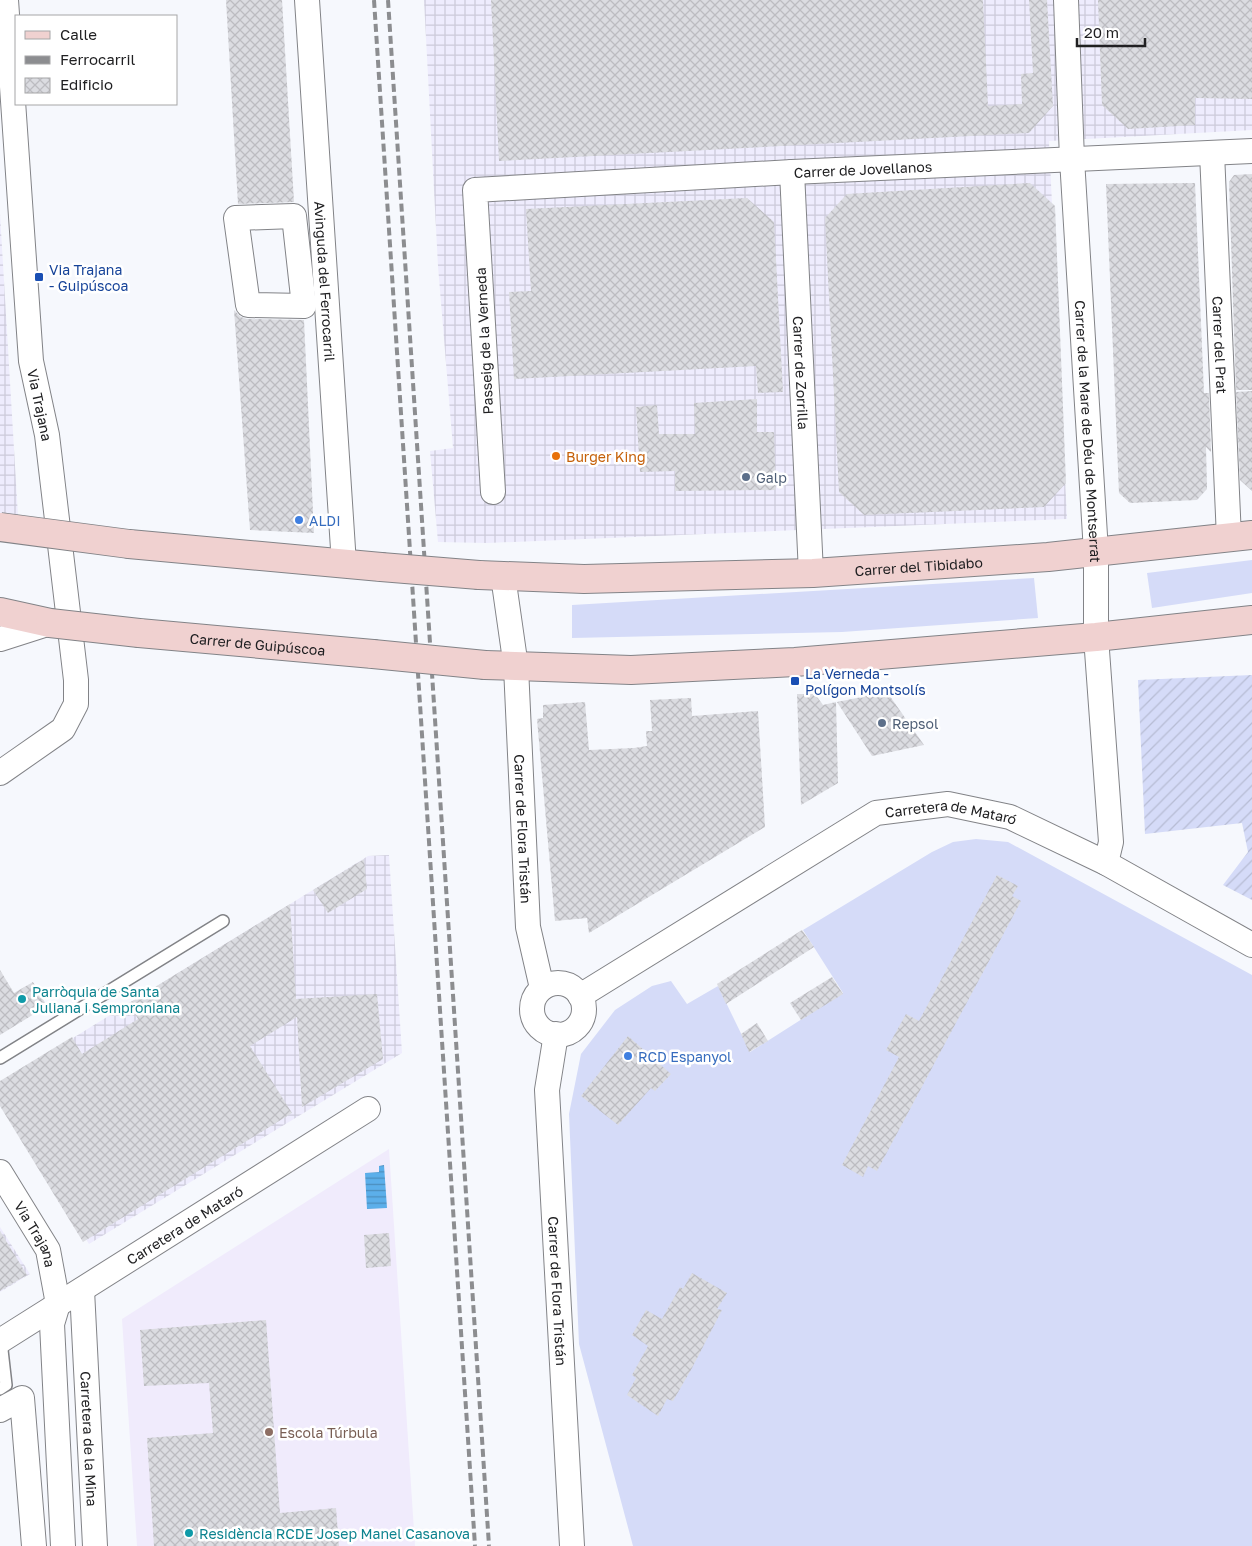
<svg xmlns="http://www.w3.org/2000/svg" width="1252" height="1546" font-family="'Golos Text',sans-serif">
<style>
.industrial{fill:url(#industrial-grid)}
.education{fill:#f0ebfc}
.grass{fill:#d5dbf8}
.garden{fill:url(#garden-furrows)}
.water{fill:url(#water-rules)}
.building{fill:url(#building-cross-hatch)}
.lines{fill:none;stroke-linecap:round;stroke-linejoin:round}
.lane-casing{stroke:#828387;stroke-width:14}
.street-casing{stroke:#828387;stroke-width:26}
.secondary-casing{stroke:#828387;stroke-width:30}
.lane{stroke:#fff;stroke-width:11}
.street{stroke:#fff;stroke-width:24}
.secondary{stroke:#f0d1d0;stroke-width:28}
.rail{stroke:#8c8d90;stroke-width:4;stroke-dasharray:8 4;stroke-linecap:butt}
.secondary-bridge-casing{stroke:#828387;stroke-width:30;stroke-linecap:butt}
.secondary-bridge{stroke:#f0d1d0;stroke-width:28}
.transit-dot{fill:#1a4fb4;stroke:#fff;stroke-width:2}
.food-dot{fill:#e8710a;stroke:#fff;stroke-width:2}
.service-dot{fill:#5c6f8a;stroke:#fff;stroke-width:2}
.shop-dot{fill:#3f7fe0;stroke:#fff;stroke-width:2}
.culture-dot{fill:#0f9aa8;stroke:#fff;stroke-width:2}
.education-dot{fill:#8d6e63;stroke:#fff;stroke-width:2}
.labels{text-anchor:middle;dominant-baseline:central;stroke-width:5;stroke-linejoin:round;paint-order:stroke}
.street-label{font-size:14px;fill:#202022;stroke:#fff}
.transit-label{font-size:14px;fill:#164399;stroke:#fff;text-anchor:start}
.food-label{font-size:14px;fill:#c56008;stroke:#fff;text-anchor:start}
.service-label{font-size:14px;fill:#4e5e75;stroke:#fff;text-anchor:start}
.shop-label{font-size:14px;fill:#366cbe;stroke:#fff;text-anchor:start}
.culture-label{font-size:14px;fill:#0d838f;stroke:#fff;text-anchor:start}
.education-label{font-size:14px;fill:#785e54;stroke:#fff;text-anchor:start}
</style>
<defs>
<pattern id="industrial-grid" width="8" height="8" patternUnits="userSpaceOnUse" patternTransform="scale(1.25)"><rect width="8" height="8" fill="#eeecfd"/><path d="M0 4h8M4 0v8" fill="none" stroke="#cccad9"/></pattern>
<pattern id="garden-furrows" width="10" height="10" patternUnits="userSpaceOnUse" patternTransform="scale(1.25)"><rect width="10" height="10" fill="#d5dbf8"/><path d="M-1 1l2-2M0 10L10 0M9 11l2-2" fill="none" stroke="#b7bcd4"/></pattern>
<pattern id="water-rules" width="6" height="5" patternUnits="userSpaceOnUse" patternTransform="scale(1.25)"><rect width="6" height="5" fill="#5cafea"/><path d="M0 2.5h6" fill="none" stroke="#4c8ebd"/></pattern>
<pattern id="building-cross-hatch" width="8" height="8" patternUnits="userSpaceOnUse" patternTransform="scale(1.25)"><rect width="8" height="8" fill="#dbdce1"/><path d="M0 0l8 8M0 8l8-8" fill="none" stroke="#bcbcc1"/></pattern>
</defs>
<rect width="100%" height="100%" fill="#f6f8fd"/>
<g class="industrial">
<path d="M424,0H1252V130L1049,141L1067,519L487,543L438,542L430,451L453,448L438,266Z"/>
<path d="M0,214L18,516L0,513Z"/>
<path d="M389,855L402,1053L89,1244L0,1100V1083L368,856Z"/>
<path d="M0,1227L30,1274L0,1292Z"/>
</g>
<path class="education" d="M389,1149L415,1546H137L122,1319Z"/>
<g class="grass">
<path d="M1252,560V593L1152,608L1147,573Z"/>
<path d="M1034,578L1038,618L842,632L572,638V605Z"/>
<path d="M976,839L1008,842L1252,975V1546H633L579,1344L569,1114L581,1054L615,1010L652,986L671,981L687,1004L718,986L750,1052L843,993L803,930L932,852L953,842Z"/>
</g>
<path class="garden" d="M1252,675V900L1223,885L1248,852L1242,823L1145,834L1138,680Z"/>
<path class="water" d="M384,1165L387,1208L367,1209L365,1173L379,1172V1166Z"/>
<g class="building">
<path d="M226,0H282L294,202L238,204Z"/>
<path d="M491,0H983L988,106L1022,104L1021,74L1033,73L1029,0H1047L1053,106L1029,133L499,161Z"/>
<path d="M1098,0H1252V99L1195,98V125L1128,129L1102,105Z"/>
<path d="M1252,174V390H1236L1229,182L1234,175Z"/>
<path d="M1030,183L1055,206L1066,483L1044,507L864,515L839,492L825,218L847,194Z"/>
<path d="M1195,183L1204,393H1209L1211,452L1206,447L1207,489L1197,500L1130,503L1119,493L1106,184Z"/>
<path d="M747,198L774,222L783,392L758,393L756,366L514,379L509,292L531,291L526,209Z"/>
<path d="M234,310L241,317L247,319L304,320L314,533L250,530Z"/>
<path d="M1252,391V491L1240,480L1236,392Z"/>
<path d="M757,399V432H774L776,490L675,491V471L640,472L636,407L657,405L659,434H695L694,403Z"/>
<path d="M887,692L924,745L872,756L837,702Z"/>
<path d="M797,694H815L823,705L836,702L838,783L801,805Z"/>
<path d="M691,698L692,716L758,711L765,827L589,933L587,918L555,921L537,719L543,718V705L585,702L589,750L634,748L647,746L646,731H652L650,700Z"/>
<path d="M364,859L367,889L328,913L313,890Z"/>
<path d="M997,875L1018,886L1012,896L1021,901L877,1171L868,1166L863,1177L842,1165L899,1057L886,1050L906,1014L919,1021Z"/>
<path d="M290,904L296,999L377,994L383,1059L302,1107L297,1017L250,1046L292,1113L83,1242L0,1106V1081L72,1037L82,1054L138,1019L129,1003Z"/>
<path d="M802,930L814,947L726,1004L717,984Z"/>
<path d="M0,970L14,993L33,982L47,1006L0,1035Z"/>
<path d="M832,977L843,994L801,1020L790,1003Z"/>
<path d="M757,1023L768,1041L749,1052L741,1034Z"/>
<path d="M628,1036L671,1074L655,1091L651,1088L618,1125L581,1096Z"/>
<path d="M0,1231L27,1275L0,1291Z"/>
<path d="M389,1233L391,1266L366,1268L364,1235Z"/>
<path d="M692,1273L727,1293L717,1309L722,1310L692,1368L673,1401L667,1399L658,1416L627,1395L636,1378L632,1375L648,1346L632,1335L646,1310L662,1319L680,1287L683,1289Z"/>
<path d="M266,1320L280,1513L336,1508L339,1546H154L147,1438L213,1433L209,1383L144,1386L140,1330Z"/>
</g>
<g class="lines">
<g class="lane-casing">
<g id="lane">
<path d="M0,1058L223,921"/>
<path d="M0,1389L6,1385L1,1341"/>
</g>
</g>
<g class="street-casing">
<g id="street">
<path id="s1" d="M307,0L344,564"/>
<path id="s2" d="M1066,0L1072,159L1096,552V637L1111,842L1106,863"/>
<path id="s3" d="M1212,153L1229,538"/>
<path id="s4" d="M792,172L811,573"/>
<path d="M294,216L304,306L248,305L236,218Z"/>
<path id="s5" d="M493,492L475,190L792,172L1252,151"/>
<path id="s6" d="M503,576L516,667L528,927L542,988"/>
<path d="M0,639L50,623"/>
<path d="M0,773L63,729L76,704V680L47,435L31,361L6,0"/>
<circle cx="558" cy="1009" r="26"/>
<path id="s7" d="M580,996L876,813L948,804L1010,817L1106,863L1252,945"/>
<path id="s8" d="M556,1034L547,1090L572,1546"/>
<path id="s9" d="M0,1172L48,1250L58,1304L52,1324L63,1546"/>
<path id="s10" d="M82,1290L95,1546"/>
<path id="s11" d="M0,1341L368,1109"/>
<path d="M0,1410L22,1398L34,1546"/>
</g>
</g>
<g class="secondary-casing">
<g id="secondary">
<path d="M129,544L381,567"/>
<path id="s12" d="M479,575L584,579L813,573L1048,557L1252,535"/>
<path d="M0,612L50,623"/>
<path id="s13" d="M139,633L373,654"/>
<path d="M485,665L631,670L795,662L1096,637L1252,620"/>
</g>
</g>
<use href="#lane" class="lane"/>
<use href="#street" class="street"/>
<use href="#secondary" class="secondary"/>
<g class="rail">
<path d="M374,0L475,1546"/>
<path d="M388,0L489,1546"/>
</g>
<g class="secondary-bridge-casing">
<g id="secondary-bridge">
<path d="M0,527L129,544"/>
<path d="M381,567L479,575"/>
<path d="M50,623L139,633"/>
<path d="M373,654L485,665"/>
</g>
</g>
<use href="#secondary-bridge" class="secondary-bridge"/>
</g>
<g class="transit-dot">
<rect x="34" y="272" width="10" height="10" rx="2.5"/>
<rect x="790" y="676" width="10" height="10" rx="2.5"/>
</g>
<circle class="food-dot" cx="556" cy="456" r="5"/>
<g class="service-dot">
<circle cx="746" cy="477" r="5"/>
<circle cx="882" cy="723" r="5"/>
</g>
<g class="shop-dot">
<circle cx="299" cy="520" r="5"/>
<circle cx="628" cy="1056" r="5"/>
</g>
<g class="culture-dot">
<circle cx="22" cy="999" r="5"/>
<circle cx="189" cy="1533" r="5"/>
</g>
<circle class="education-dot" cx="269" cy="1432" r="5"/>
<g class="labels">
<g class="street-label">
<text stroke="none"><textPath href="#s5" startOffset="691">Carrer de Jovellanos</textPath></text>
<text stroke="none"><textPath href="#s1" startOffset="282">Avinguda del Ferrocarril</textPath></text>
<text transform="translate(484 341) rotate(-93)">Passeig de la Verneda</text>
<text stroke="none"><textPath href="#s3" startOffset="192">Carrer del Prat</textPath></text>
<text stroke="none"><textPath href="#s4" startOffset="201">Carrer de Zorrilla</textPath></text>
<text transform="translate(40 405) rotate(78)">Via Trajana</text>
<text stroke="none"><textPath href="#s2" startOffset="432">Carrer de la Mare de Déu de Montserrat</textPath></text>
<text stroke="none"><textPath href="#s12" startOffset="440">Carrer del Tibidabo</textPath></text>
<text stroke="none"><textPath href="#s13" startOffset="119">Carrer de Guipúscoa</textPath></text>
<text stroke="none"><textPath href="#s7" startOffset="424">Carretera de Mataró</textPath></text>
<text stroke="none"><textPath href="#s6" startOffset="254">Carrer de Flora Tristán</textPath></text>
<text stroke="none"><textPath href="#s11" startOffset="218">Carretera de Mataró</textPath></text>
<text stroke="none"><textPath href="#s9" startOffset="72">Via Trajana</textPath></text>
<text stroke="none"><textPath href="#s8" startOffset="258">Carrer de Flora Tristán</textPath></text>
<text stroke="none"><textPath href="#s10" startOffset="149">Carretera de la Mina</textPath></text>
</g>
<g class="transit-label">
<text x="49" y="269">Via Trajana<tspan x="49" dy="16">- Guipúscoa</tspan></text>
<text x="805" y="673">La Verneda -<tspan x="805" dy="16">Polígon Montsolís</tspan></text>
</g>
<g class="food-label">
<text x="566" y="456">Burger King</text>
</g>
<g class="service-label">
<text x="756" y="477">Galp</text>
<text x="892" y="723">Repsol</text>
</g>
<g class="shop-label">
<text x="309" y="520">ALDI</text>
<text x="638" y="1056">RCD Espanyol</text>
</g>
<g class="culture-label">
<text x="32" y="991">Parròquia de Santa<tspan x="32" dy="16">Juliana i Semproniana</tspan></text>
<text x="199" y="1533">Residència RCDE Josep Manel Casanova</text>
</g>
<g class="education-label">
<text x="279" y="1432">Escola Túrbula</text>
</g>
</g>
<rect x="15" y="15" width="162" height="90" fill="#ffffff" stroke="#a6a6a7"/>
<rect x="25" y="31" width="25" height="8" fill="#f0d1d0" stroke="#a6a6a7"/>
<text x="60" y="40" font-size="15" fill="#202022">Calle</text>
<rect x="25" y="56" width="25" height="8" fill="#8c8d90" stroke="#a6a6a7"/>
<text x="60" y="65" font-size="15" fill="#202022">Ferrocarril</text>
<rect x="25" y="78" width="25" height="15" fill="url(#building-cross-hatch)" stroke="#a6a6a7"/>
<text x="60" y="90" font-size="15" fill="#202022">Edificio</text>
<path d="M1077 38v8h68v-8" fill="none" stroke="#202022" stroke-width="2.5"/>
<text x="1084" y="38" font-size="15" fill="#202022" stroke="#ffffff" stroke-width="4" paint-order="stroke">20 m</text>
</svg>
